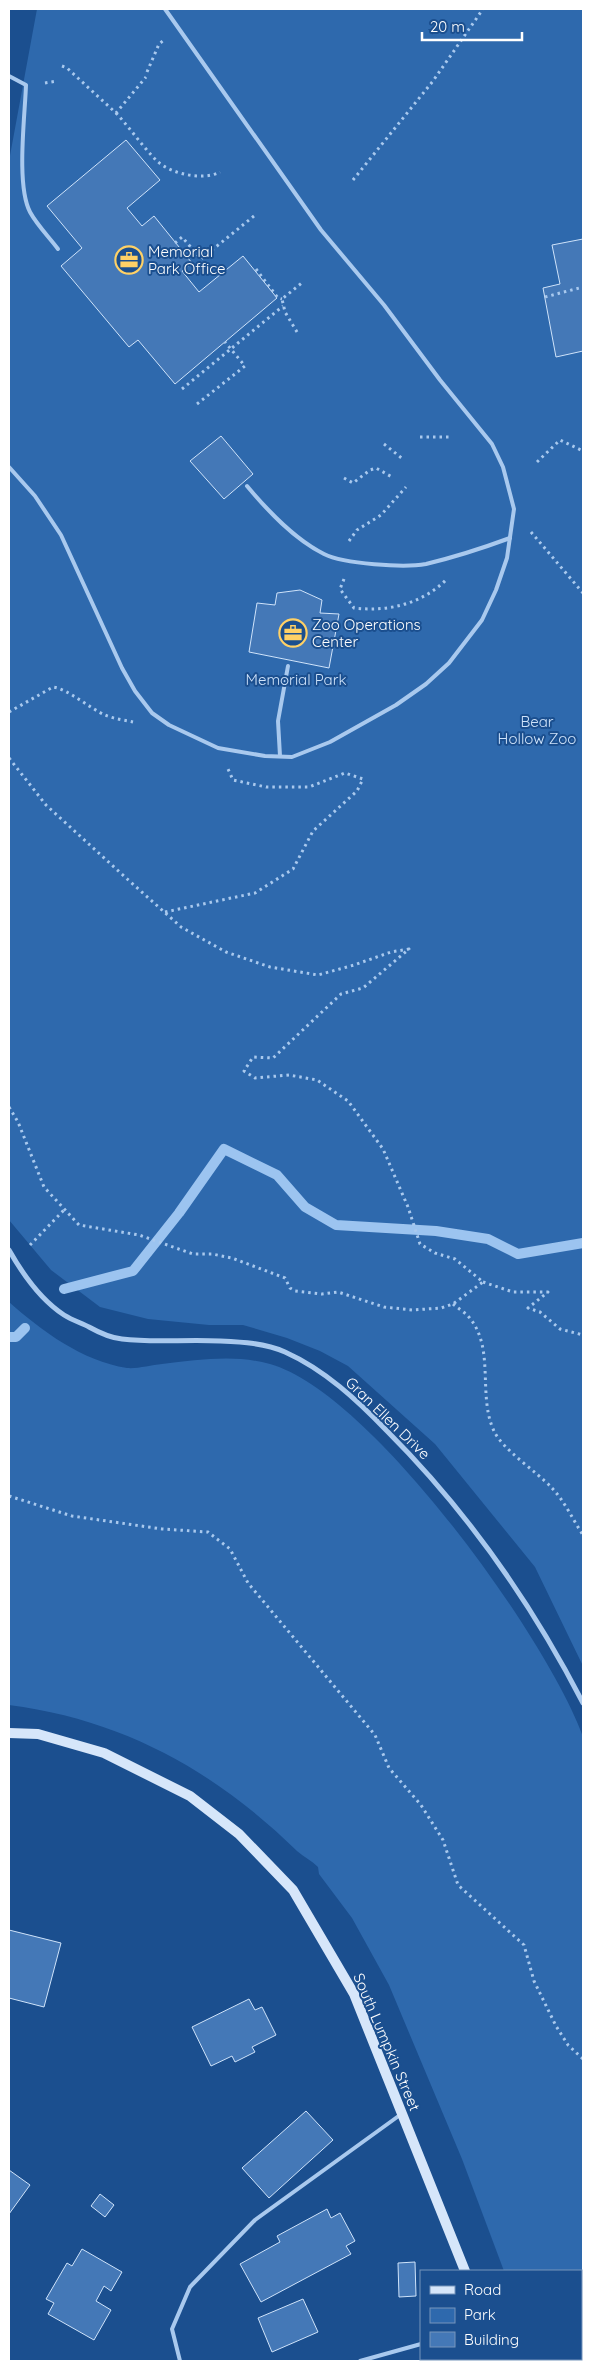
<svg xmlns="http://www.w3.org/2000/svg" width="592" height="2370" font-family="Quicksand,sans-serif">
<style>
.green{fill:#2e69ad}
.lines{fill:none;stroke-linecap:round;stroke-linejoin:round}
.stream{stroke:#9cc4f0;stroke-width:10}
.building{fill:#4478b7;stroke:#cfe3fa}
.path{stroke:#a9c9ee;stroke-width:3;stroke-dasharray:2.5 4;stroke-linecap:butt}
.lane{stroke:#a9c9ee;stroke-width:4}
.street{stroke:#a9c9ee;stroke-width:5}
.secondary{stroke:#d6e6fa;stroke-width:10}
.labels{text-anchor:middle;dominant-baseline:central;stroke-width:4;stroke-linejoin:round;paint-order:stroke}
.poi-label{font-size:15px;fill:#fff;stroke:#1b4f8f;text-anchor:start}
.park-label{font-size:15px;fill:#cfe3fa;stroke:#1b4f8f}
.street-label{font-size:15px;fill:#fff;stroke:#1b4f8f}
</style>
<rect width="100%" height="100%" fill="#1b4f8f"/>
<g class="green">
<path d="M37,9H583V1666L535,1567L435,1444L348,1366L320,1351L287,1338L243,1325H209L148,1319L100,1307L51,1270L9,1220V161Z"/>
<path d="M9,1302C42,1331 82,1361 127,1368C137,1369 151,1365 162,1364C198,1360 234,1354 270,1364C371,1392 548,1639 583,1737V2361H538L537,2359H581V2271H504L462,2159L389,1985L352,1918L319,1874L318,1867C312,1861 304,1857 297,1851C215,1771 124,1720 9,1705Z"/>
</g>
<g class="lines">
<g class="stream">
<path d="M64,1289L133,1271L179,1213L224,1149L277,1175L305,1207L336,1225L436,1231L488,1239L518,1254L583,1243"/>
<path d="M9,1337H16L25,1328"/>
</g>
</g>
<g class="building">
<path d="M126,140L160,180L127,208L142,226L154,216L192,263L182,271L199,292L243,256L277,298L175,384L138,340L129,347L61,266L82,248L47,206Z"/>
<path d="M583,239V351L556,357L543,288L560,284L552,245Z"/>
<path d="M221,436L253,474L224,499L190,461Z"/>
<path d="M300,590L322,600L320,613L339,614L329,668L249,652L257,603L275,605L277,593Z"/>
<path d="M9,1930L61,1943L44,2007L9,1998Z"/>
<path d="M249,1999L255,2010L262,2007L276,2035L252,2047L255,2052L235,2062L232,2056L211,2066L192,2027Z"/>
<path d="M306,2111L333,2140L269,2198L242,2168Z"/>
<path d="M9,2170L30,2185L9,2214Z"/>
<path d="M100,2194L114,2205L105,2217L91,2206Z"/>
<path d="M327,2209L331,2218L340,2213L355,2241L346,2246L351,2254L261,2302L240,2264L280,2242L277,2236Z"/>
<path d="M82,2249L122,2272L111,2291L104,2286L96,2301L111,2310L94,2340L48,2314L54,2303L46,2299L67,2263L72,2266Z"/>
<path d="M415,2262L416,2296L399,2297L398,2263Z"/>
<path d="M303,2299L318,2332L272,2352L258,2318Z"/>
</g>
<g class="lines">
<g class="path">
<path d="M62,66L67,68L116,113L146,77"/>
<path d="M147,72L159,44L164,40"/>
<path d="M45,83L57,81"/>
<path d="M116,113C130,128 142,146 157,161C171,174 203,181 220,172"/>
<path d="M353,180L433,81L483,9"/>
<path d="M175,243L182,237L201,259L254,216"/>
<path d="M256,269L278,298L282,299"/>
<path d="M545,297L583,287"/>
<path d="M297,332L285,312L282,299L303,282"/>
<path d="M182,389L283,306"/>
<path d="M197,404L245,366L225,342"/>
<path d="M420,437H451"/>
<path d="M384,444L404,460"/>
<path d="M537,462L560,440L583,451"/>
<path d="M344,478L353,483L370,470L376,468L392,477"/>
<path d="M531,532L583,593"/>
<path d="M349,541L357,530L381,515L406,487"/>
<path d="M344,579L340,589L354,608C388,612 422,604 447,579"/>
<path d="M9,712L53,687C66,688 91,709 105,715C114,719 124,720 133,722"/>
<path d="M9,758L46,805L125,877L181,927L226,952L270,967L318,975L354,965L391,952L409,949L363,988L341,994L273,1058L253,1057L244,1071L255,1078L289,1075L317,1080L348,1101L383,1149L408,1207L420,1244L435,1253L455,1259L483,1282L453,1304L441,1308L413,1310L384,1307L338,1292L322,1294L295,1291L290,1288L285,1278L232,1258L212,1254H193L139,1235L79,1225L44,1187L18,1122L9,1107"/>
<path d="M165,912L255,893L293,869L313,831L357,791L363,779L345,773L309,787H266L233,780L228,769"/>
<path d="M30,1245L64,1210"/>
<path d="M483,1282L513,1292H548L528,1308L540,1312L560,1329L583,1335"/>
<path d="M453,1304C458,1308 464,1312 468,1316C496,1347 477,1395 494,1431C502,1449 537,1472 551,1487C564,1500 573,1520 583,1535"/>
<path d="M9,1496L72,1516L162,1529L208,1532L230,1549L248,1583L375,1735L389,1768L421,1805L443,1840L458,1885L524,1945L534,1981L556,2026L568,2045L583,2059"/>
</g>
<g class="lane">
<path d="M9,76L26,85C25,116 16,185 30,212C37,225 49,237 58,249"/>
<path d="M9,467L35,496L61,535L122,668L135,691L152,713L169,725L218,748L265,756L292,757L330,742L396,705L426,684L449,663L482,620L496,590L507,558L514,509L503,467L492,444L440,380L384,305L321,230L165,9"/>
<path d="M247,486C268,511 294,539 324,554C344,564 404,568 426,564C455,557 483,548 510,538"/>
<path d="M280,756L278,721L288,666"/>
<path d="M180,2361L172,2329L190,2287L255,2220L400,2115"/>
<path d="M360,2361L421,2344"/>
</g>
<path class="street" d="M9,1250C22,1273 41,1300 64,1315C72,1320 81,1323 89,1327C98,1332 111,1338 122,1339C154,1343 187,1339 220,1341C242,1342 265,1343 285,1352C325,1370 357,1400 387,1431C466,1510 532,1604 583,1703"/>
<g class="secondary">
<path d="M9,1733L38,1734L104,1753L190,1796L239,1834L293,1890L354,1994L465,2271"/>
<path d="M499,2359L500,2361"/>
</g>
</g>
<defs>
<g id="office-ring" transform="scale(1.4375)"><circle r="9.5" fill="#1b4f8f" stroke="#ffd166" stroke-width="1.5"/><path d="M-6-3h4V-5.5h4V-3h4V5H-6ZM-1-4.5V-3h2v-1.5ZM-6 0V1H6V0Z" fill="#ffd166"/></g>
</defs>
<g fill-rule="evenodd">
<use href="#office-ring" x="129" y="260"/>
<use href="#office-ring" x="293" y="633"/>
</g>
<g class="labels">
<g class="poi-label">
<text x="148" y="251">Memorial<tspan x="148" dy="17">Park Office</tspan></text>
<text x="312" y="624">Zoo Operations<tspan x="312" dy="17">Center</tspan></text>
</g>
<g class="park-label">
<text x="296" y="679">Memorial Park</text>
<text x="537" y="721">Bear<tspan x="537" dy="17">Hollow Zoo</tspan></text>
</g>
<g class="street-label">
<text transform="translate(388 1418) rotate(44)">Gran Ellen Drive</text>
<text transform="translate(387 2042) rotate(67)">South Lumpkin Street</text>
</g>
</g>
<rect width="592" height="2370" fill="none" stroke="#ffffff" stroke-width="20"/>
<rect x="420" y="2270" width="162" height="90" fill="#1b4f8f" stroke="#7695bc"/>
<rect x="430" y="2286" width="25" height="8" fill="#d6e6fa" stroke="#7695bc"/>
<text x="464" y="2295" font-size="15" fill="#ffffff">Road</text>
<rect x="430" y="2308" width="25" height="15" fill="#2e69ad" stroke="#7695bc"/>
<text x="464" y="2320" font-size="15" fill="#ffffff">Park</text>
<rect x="430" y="2332" width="25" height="15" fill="#4478b7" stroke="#7695bc"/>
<text x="464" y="2345" font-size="15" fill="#ffffff">Building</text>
<path d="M422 32v8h100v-8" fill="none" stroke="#ffffff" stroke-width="2.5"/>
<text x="430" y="32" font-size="15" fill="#ffffff" stroke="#1b4f8f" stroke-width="4" paint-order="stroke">20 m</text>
</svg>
